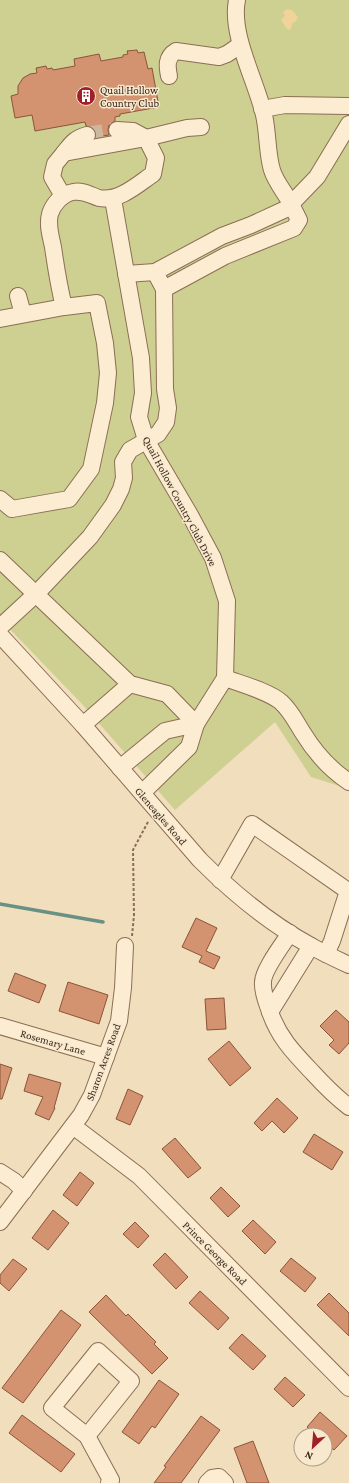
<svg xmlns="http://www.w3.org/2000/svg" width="349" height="1483" font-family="'Crimson Pro',serif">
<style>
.green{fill:#cdd091}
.sand{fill:#f0d398}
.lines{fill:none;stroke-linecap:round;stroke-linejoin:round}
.stream{stroke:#689184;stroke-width:3.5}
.building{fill:#d39370;stroke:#8c5439}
.minor-tunnel{stroke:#ccb99d;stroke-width:16;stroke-dasharray:16 8;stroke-linecap:butt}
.minor-casing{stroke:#8b6e55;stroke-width:18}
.path{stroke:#8b6e55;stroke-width:2;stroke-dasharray:3 2;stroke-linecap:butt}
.minor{stroke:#fcecd1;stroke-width:16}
.labels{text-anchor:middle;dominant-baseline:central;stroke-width:3;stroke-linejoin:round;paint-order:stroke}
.poi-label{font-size:11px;fill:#39271b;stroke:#f8e9ce;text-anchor:start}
.street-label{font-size:11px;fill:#39271b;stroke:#f8e9ce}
</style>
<rect width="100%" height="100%" fill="#f1debd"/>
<path class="green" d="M0,0H349V789L311,777L275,722L175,810L82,704L0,619Z"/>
<path class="sand" d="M287,9L292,10L298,17L296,21L293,23L290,30L287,29L281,20L285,16L283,12Z"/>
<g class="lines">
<path class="stream" d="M0,904L103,922"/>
</g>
<g class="building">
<path d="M137,50L138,53L144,52L148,69L152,68L159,107L120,114V116L115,117V121L109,125L108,130L109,135L96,137V132L93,128L86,126L85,122L35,131L32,115L15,118L11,96L18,94V86L23,78L30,74L37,73L36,68L46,66L47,69L52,68L53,70L75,66L74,59L99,54L101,61L123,57V55L128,54L127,51Z"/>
<path d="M196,918L217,928L206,951L220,957L214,969L199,962L202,956L182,947Z"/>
<path d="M15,973L46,985L39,1003L8,991Z"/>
<path d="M68,982L108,995L99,1024L59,1011Z"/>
<path d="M224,998L226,1029L207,1030L205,999Z"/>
<path d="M336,1010L349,1022V1043L339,1054L329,1045L334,1040L320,1026Z"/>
<path d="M229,1041L251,1068L230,1086L208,1059Z"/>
<path d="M0,1064L12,1068L2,1099H0Z"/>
<path d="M29,1074L61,1083L54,1108H55L49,1120L35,1114L43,1097L24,1091Z"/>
<path d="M128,1089L143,1096L130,1125L116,1119Z"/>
<path d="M277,1098L298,1118L284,1133L272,1121L262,1131L254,1123Z"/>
<path d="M314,1134L343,1152L332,1170L303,1152Z"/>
<path d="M175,1138L201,1168L188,1178L162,1149Z"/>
<path d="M80,1172L94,1183L77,1206L63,1195Z"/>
<path d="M221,1187L240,1206L228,1217L210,1198Z"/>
<path d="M53,1210L69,1223L48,1250L32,1238Z"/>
<path d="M253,1220L276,1242L265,1254L242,1231Z"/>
<path d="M135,1222L149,1236L138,1248L123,1234Z"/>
<path d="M165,1253L188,1277L176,1289L153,1265Z"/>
<path d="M291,1258L316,1278L305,1292L280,1271Z"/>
<path d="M13,1259L27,1269L9,1291L0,1283V1275Z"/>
<path d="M200,1291L229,1318L218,1330L189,1303Z"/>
<path d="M329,1293L349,1313V1336L317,1305Z"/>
<path d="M106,1295L126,1316L128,1314L156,1342L154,1344L168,1358L152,1374L89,1312Z"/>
<path d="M61,1310L81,1325L23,1403L2,1388Z"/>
<path d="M242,1334L266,1356L253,1370L229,1348Z"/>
<path d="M285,1377L305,1395L293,1407L274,1389Z"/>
<path d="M159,1380L179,1394L155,1428L152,1426L139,1444L122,1432Z"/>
<path d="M320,1412L347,1436L334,1450L325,1443V1435H316L307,1427Z"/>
<path d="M22,1415L75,1454L61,1472L9,1433Z"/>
<path d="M201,1416L220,1430L181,1483H154L166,1467L164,1466Z"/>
<path d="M253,1441L269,1483H247L234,1448Z"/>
</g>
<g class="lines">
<path class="minor-tunnel" d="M87,135L117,130"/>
<g class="minor-casing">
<g id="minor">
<path d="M237,0C230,35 256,80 264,115C268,132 267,154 272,170C275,181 286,194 291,204L317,177L349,124"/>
<path d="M169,76C167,66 166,57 176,51L219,57L227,54L240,45"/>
<path d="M262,109L285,105L349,106"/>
<path d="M117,130L133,131L146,138"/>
<path d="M64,153C72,143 74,139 87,135"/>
<path d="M63,196L52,177L55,164L64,153L146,138"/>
<path d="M126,274L155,272L222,236L251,225L288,208L291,204L299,220L294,228L225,256L164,289"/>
<path d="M18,296L23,314"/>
<path d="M0,319L64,307"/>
<path d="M0,499L12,509L69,499L91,469L105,403L108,373L105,343L97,303L64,307C59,287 56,268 53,247C51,237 47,225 50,214C53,204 62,194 73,192C83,190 90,195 99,198C119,202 138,184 153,174L156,158L146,138L187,128L201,127"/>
<path d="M0,560L130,684L167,694L196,724L225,678L227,601L213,558L190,515L146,440L139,417L143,393L141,358L113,199"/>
<path d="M0,627L37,593L90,537L113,505L121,489L124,478L123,462L130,450L158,434L166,422L168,408L165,389L164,289L155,272"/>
<path d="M0,635L83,725L200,860C233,893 269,923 311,946C323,953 336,959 349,965"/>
<path d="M225,678C241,684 268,691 281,702C291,711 296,722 303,733C314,751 331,770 349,782"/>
<path d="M83,725L130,684"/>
<path d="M120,768L165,731L196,724L189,747L142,793"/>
<path d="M220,880L252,824L348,891L332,941L326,954"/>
<path d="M290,933C283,944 263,970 263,982C262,992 267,1003 270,1012L311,946"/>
<path d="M270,1012C279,1038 294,1053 313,1073C324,1085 336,1097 349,1107"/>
<path d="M0,1026L106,1057"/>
<path d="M73,1126L139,1176L349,1388"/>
<path d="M0,1172L14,1181L24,1191"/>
<path d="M0,1222L81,1115L92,1095L119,1021L123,988L125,946"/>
<path d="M87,1436L131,1381L98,1351L52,1408L87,1436L111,1480L109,1483"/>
<path d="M207,1483L212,1478L219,1477L225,1483"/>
</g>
</g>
<path class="path" d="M132,936L134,915L133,850L149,820"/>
<use href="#minor" class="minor"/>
</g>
<defs>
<g id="building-disc" transform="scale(1)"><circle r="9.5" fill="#9f2029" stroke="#f8e9ce"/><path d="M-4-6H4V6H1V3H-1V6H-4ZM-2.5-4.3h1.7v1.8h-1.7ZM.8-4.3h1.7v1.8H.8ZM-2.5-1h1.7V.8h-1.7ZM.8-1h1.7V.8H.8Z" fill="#fff"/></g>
</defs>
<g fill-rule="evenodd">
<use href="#building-disc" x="86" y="96"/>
</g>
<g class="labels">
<g class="poi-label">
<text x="100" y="90">Quail Hollow<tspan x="100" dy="13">Country Club</tspan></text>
</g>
<g class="street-label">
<text transform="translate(180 501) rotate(62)">Quail Hollow Country Club Drive</text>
<text transform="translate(161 816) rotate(49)">Gleneagles Road</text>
<text transform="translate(53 1042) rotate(16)">Rosemary Lane</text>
<text transform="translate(103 1062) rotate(-70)">Sharon Acres Road</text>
<text transform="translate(215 1253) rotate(45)">Prince George Road</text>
</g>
</g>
<g transform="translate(313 1447) rotate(206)"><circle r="19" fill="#f8e9ce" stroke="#ac9b86"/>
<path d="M0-3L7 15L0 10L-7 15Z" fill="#9f2029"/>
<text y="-6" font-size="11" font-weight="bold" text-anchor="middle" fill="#39271b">N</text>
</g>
</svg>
